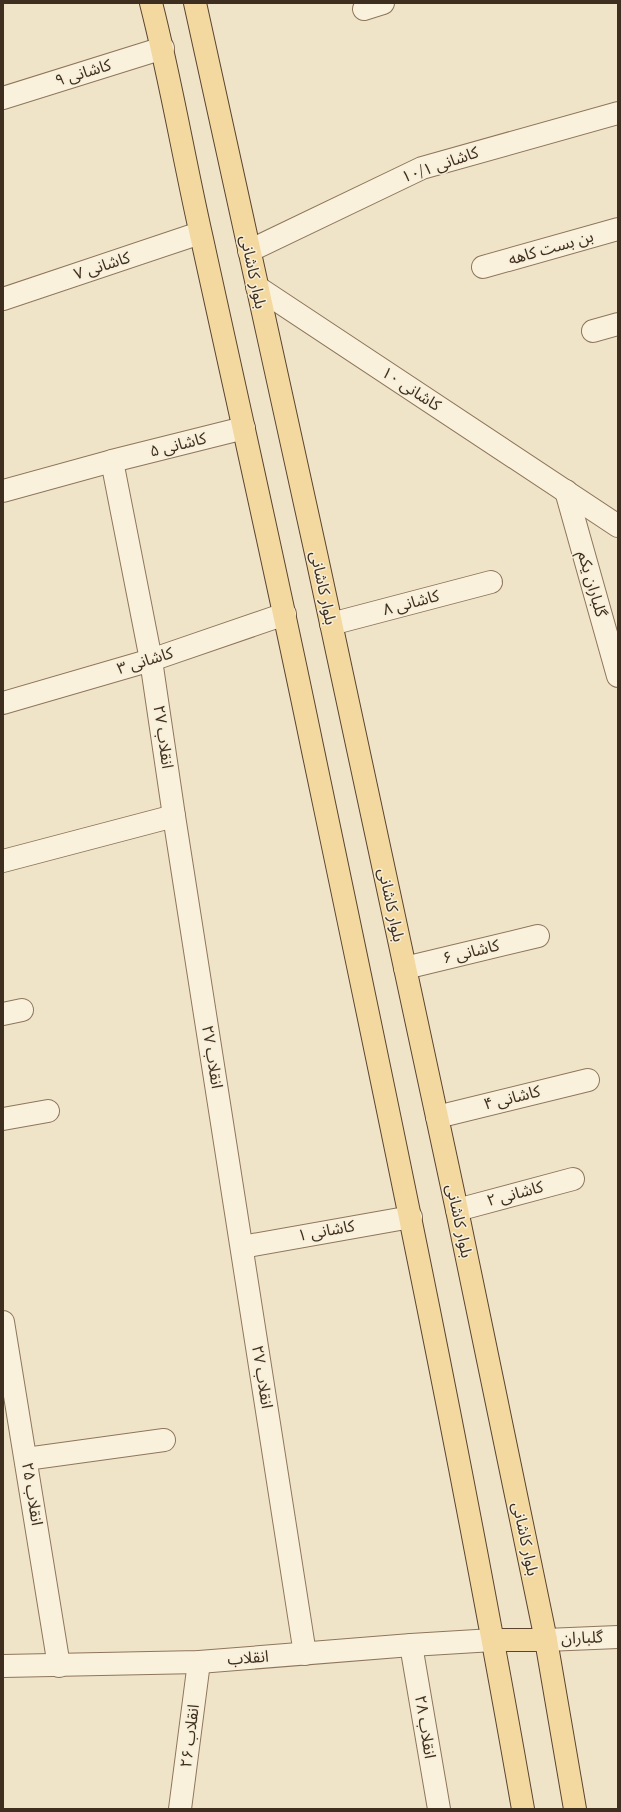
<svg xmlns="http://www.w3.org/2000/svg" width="621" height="1812" font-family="Spectral,'Noto Sans Arabic',serif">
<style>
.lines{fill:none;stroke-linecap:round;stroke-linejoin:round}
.minor-casing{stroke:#8d765c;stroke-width:24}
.major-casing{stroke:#5b4430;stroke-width:24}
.minor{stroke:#faf1dc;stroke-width:22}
.major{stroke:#f3d9a0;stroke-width:22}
.labels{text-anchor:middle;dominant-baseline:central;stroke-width:3;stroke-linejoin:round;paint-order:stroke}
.street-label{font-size:16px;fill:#3d2e20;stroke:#f7eed8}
</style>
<rect width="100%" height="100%" fill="#f0e4c8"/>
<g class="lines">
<g class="minor-casing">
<g id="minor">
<path d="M364,9L383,3"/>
<path d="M3,98L163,48"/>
<path d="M249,251L422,168L618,113"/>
<path d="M483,267L618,229"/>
<path d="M257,287L618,526"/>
<path d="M3,299L200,233"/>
<path d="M593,331L618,324"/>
<path d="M112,461L151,660L174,816L305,1654"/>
<path d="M3,491L112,461L244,428"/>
<path d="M566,491L618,676"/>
<path d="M331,624L491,582"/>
<path d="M3,703L151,660L285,614"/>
<path d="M3,861L174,816"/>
<path d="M405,968L538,936"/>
<path d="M3,1014L22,1010"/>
<path d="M437,1117L588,1080"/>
<path d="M3,1119L48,1111"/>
<path d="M457,1210L573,1179"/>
<path d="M242,1247L411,1217"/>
<path d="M3,1322L59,1666"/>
<path d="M26,1459L164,1440"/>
<path d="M546,1640L618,1637"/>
<path d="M411,1645L439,1809"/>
<path d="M3,1666L199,1662L411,1645L493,1640"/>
<path d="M180,1809L199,1662"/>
</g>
</g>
<g class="major-casing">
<g id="major">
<path d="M151,3C171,81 184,160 202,239C239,408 277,576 312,746C386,1099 461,1453 523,1809"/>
<path d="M195,3L317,558L457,1210L546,1640L575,1809"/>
<path d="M493,1640H546"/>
</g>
</g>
<use href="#minor" class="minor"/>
<use href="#major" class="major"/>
</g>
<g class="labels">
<g class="street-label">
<text transform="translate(83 73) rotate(-17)">۹ کاشانی</text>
<text transform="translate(440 165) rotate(-19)">۱۰/۱ کاشانی</text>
<text transform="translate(551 248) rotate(-16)">بن بست کاهه</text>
<text transform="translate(102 266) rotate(-18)">۷ کاشانی</text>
<text transform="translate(253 272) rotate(78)">بلوار کاشانی</text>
<text transform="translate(411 389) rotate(33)">۱۰ کاشانی</text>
<text transform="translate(178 445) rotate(-14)">۵ کاشانی</text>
<text transform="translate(592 584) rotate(74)">گلباران یکم</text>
<text transform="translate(323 588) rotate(78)">بلوار کاشانی</text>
<text transform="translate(411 603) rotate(-15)">۸ کاشانی</text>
<text transform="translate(145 661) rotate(-17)">۳ کاشانی</text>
<text transform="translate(163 737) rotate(82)">انقلاب ۲۷</text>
<text transform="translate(391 905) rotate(78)">بلوار کاشانی</text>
<text transform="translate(471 952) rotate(-14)">۶ کاشانی</text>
<text transform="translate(212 1057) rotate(81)">انقلاب ۲۷</text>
<text transform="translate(512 1098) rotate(-14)">۴ کاشانی</text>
<text transform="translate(515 1194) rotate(-15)">۲ کاشانی</text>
<text transform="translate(459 1221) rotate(78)">بلوار کاشانی</text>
<text transform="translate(326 1231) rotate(-10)">۱ کاشانی</text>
<text transform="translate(262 1377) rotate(81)">انقلاب ۲۷</text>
<text transform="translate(32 1494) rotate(81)">انقلاب ۲۵</text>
<text transform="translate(525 1539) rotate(78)">بلوار کاشانی</text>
<text transform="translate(582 1638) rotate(-2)">گلباران</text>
<text transform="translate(248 1658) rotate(-4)">انقلاب</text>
<text transform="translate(425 1727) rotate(81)">۲۸ انقلاب</text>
<text transform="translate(190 1736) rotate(-83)">انقلاب ۲۶</text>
</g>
</g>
<rect width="621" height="1812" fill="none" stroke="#3d2e20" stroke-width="8"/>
</svg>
